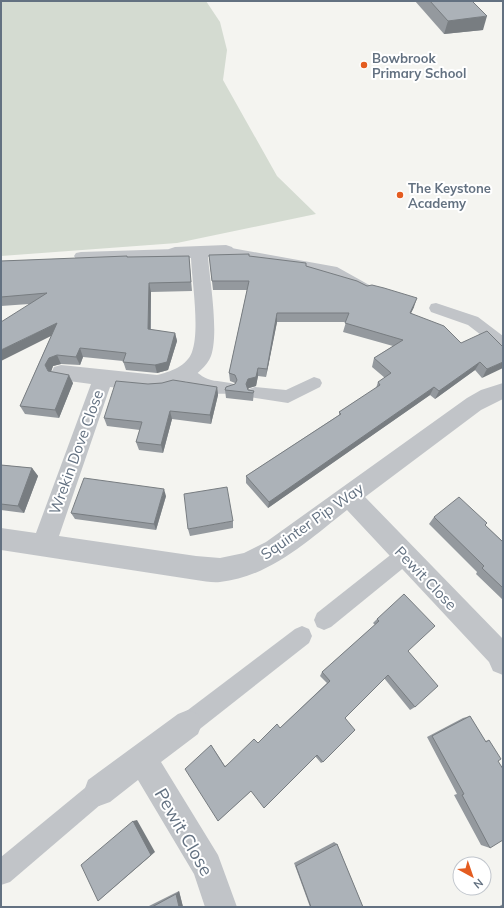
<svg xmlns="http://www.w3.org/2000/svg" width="504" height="908" font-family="Mulish,sans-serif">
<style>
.green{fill:#d4dbd1}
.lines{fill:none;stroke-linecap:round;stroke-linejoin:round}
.lane{fill:#c1c4c8;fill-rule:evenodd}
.street{fill:#c1c4c8;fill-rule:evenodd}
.wall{fill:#94999e}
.shaded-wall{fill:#787d81}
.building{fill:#acb2b8;stroke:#787d81}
.poi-dot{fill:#e45c20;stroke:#fff;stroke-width:1.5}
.labels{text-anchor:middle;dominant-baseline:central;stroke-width:4;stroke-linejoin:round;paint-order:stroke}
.far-poi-label{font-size:13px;font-weight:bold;fill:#637181;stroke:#fff;text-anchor:start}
.street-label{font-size:15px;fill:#637181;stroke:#fff}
.near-street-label{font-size:18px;fill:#637181;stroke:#fff}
</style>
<rect width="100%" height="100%" fill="#f4f4f0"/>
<path class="green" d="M1,1H206L220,22L227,50L223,80L277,176L316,214L177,243L1,256Z"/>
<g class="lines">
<g class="lane">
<path d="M226,247L337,267L371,286L373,289L371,292L366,294L333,276L221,254L219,251L221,248Z"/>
<path d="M175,249L180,250L182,253L180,256L81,260L76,259L74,256L76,253L81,252Z"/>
<path d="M436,303L478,317L503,336V350L498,348L468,325L431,312L429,308L431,304Z"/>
<path d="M186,366C194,369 200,376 208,379C216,382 225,381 234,384L236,388L234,392C216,398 187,389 178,372L181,368Z"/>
<path d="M314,377L320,379L322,383L320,387L288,403L249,397L247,393L249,389L255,387L286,390Z"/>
<path d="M405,546L412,549L414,555L412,561L331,627L324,630L317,627L314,620L317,613L398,549Z"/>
<path d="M302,626L309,629L312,636L309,643L196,732L188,735L180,732L177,724L180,716L295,629Z"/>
<path d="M99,779L107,783L111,791L107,799L10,882L1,885V857L91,783Z"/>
</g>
<g class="street">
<path d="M226,245L232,247L235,251L232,255L208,257C210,282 219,333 211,356C207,366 197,374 188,380C180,386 166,391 156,391C141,392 125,388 110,387L59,536L196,556L220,558L244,553L266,542L467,398L481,390L503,383V399L481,410L365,497L503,639V675L493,671L489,662L347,510C310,539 270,577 220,582C213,583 204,581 196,580L1,550V528L36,533L91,384L54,379L51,373L54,367L61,365L157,375C170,372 187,366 192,352C200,330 192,282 191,258L175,259L169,257L166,253L169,249L175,247Z"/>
<path d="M188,710L198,714L202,724L198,734L161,762L218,855L237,907H205L194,874L138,780L110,802L99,806L88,802L84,791L88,780L178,714Z"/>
</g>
</g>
<g class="wall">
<path d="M415,1H472L483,30L444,34Z"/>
<path d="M189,256L192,291L151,292V330L175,333L177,341L168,370L157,373L126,370L123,361L83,357L80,365L61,364L53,366L51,372L73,383L59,418L25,414L20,406L51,336L29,304L1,306V261Z"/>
<path d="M249,256L306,266L367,286L414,307L411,313L461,343L503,347L482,378L475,370L435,399L430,395L268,508L246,483V476L339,415V412L376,388L378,382L385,378L372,367L374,358L393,346L343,332L346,322H277L266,377L258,376L256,386L249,388L247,389L254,391L253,401L226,398L225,390L235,384V383L230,381L229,373L247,290H213L210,264Z"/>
<path d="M162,383L217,387L218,395L211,424L172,419L163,453L139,450L136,442L140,430L107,426L104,418L148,384Z"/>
<path d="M1,465L32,468L38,476L24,513L1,510Z"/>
<path d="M166,496L156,530L75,519L71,513Z"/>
<path d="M434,517L485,525L503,542V600L476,574L477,572L429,524Z"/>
<path d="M233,521V528L190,536L188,529Z"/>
<path d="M377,619L408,651L415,707L410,710L384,678L345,718L323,762L321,763L315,756L251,791L218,821L211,745L225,766L258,743L280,728L327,683L320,676L322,672L375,625L373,623Z"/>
<path d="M470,716L485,741L489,740L498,761L490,848L481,845L454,795L457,794L427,737L463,718Z"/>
<path d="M334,842L337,844L363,907H310L294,863Z"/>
<path d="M179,891L183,907H147Z"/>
<path d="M503,904V907H498Z"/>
</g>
<g class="shaded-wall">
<path d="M487,16L483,30L444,34L448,21Z"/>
<path d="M149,283L151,292L150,338L148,329Z"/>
<path d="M417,298L414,307L407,321L410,313Z"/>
<path d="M277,313V322L266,377L267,369Z"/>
<path d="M57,323L61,331L1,361V350Z"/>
<path d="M175,333L177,341L168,370L157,373L155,365Z"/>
<path d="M80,348L83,357L80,365L76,357Z"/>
<path d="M57,355L61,364L53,366L50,374L45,365L49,358Z"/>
<path d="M480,362L475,370L435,399L439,391Z"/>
<path d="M503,362V368L482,378L487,369Z"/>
<path d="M258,368V376L256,386L249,388L246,392V384L248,379Z"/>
<path d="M69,375L73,383L59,418L55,410Z"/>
<path d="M217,387L218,395L211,424L210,415Z"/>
<path d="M434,387L430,395L268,508L269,502Z"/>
<path d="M170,411L172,419L163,453L161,445Z"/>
<path d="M32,468L38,476L24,513L18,506Z"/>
<path d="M164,489L166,496L156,530L154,524Z"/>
<path d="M137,820L155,852L98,901L133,821Z"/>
<path d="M179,891L183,907H179L176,894Z"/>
</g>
<g class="building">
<path d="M430,1H472L487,16L448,21Z"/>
<path d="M249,254V256L306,263V266L357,281L367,286L372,285L384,288L417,298L410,313L444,326L461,343L487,331L503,347V362L487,369L480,362L439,391L434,387L269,502L246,476L341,414L339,412L380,385L378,382L391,373L374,358L403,340L345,323L349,313H277L267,369L258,368L256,377L248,379L246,384L248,390L254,391L253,393L225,390L226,387L235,384L237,380L235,375L229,373L249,281H212L209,255Z"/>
<path d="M127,256V257L189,256L191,282L149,283L148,329L175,333L167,362L155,365L123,362L126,353L80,348L76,357L57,355L49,358L45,365L48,371L69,375L55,410L20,406L57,323L1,350V322L47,293L1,297V261Z"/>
<path d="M173,380L217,387L210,415L170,411L161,445L136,442L142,422L104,418L116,381L148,384L162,383Z"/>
<path d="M1,465L32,468L18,506L1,504Z"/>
<path d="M84,478L164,489L154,524L71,513Z"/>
<path d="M227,487L233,521L188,529L184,494Z"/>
<path d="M459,497L487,523L485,525L503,542V588L482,568L484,566L434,517Z"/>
<path d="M404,594L435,626L408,651L438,686L415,707L388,675L345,718L355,730L323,762L317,755L264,808L251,791L218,821L185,769L211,745L225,767L254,739L258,743L277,724L280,728L330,681L322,672L379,621L377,619Z"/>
<path d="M470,716L486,742L489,740L501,759L498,761L503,769V840L490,848L462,795L464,794L432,736Z"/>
<path d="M133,821L151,855L98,901L81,865Z"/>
<path d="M337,844L363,907H311L296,866Z"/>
<path d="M176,894L179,907H152Z"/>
</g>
<g class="poi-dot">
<circle cx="364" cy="65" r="4"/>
<circle cx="400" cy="195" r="4"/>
</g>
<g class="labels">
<g class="far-poi-label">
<text x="372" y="58">Bowbrook<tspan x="372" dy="15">Primary School</tspan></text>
<text x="408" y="188">The Keystone<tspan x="408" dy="15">Academy</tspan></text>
</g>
<g class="street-label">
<text transform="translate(76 452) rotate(-70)">Wrekin Dove Close</text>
<text transform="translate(312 521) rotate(-35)">Squinter Pip Way</text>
<text transform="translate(426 578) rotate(46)">Pewit Close</text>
</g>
<g class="near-street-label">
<text transform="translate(184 832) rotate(60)">Pewit Close</text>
</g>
</g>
<rect width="504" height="908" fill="none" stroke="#637181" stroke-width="4"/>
<g transform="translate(472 876) rotate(140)"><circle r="19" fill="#ffffff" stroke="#c1c6cd"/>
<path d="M0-3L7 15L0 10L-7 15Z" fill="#e45c20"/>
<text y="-6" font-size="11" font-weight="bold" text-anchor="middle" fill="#637181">N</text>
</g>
</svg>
